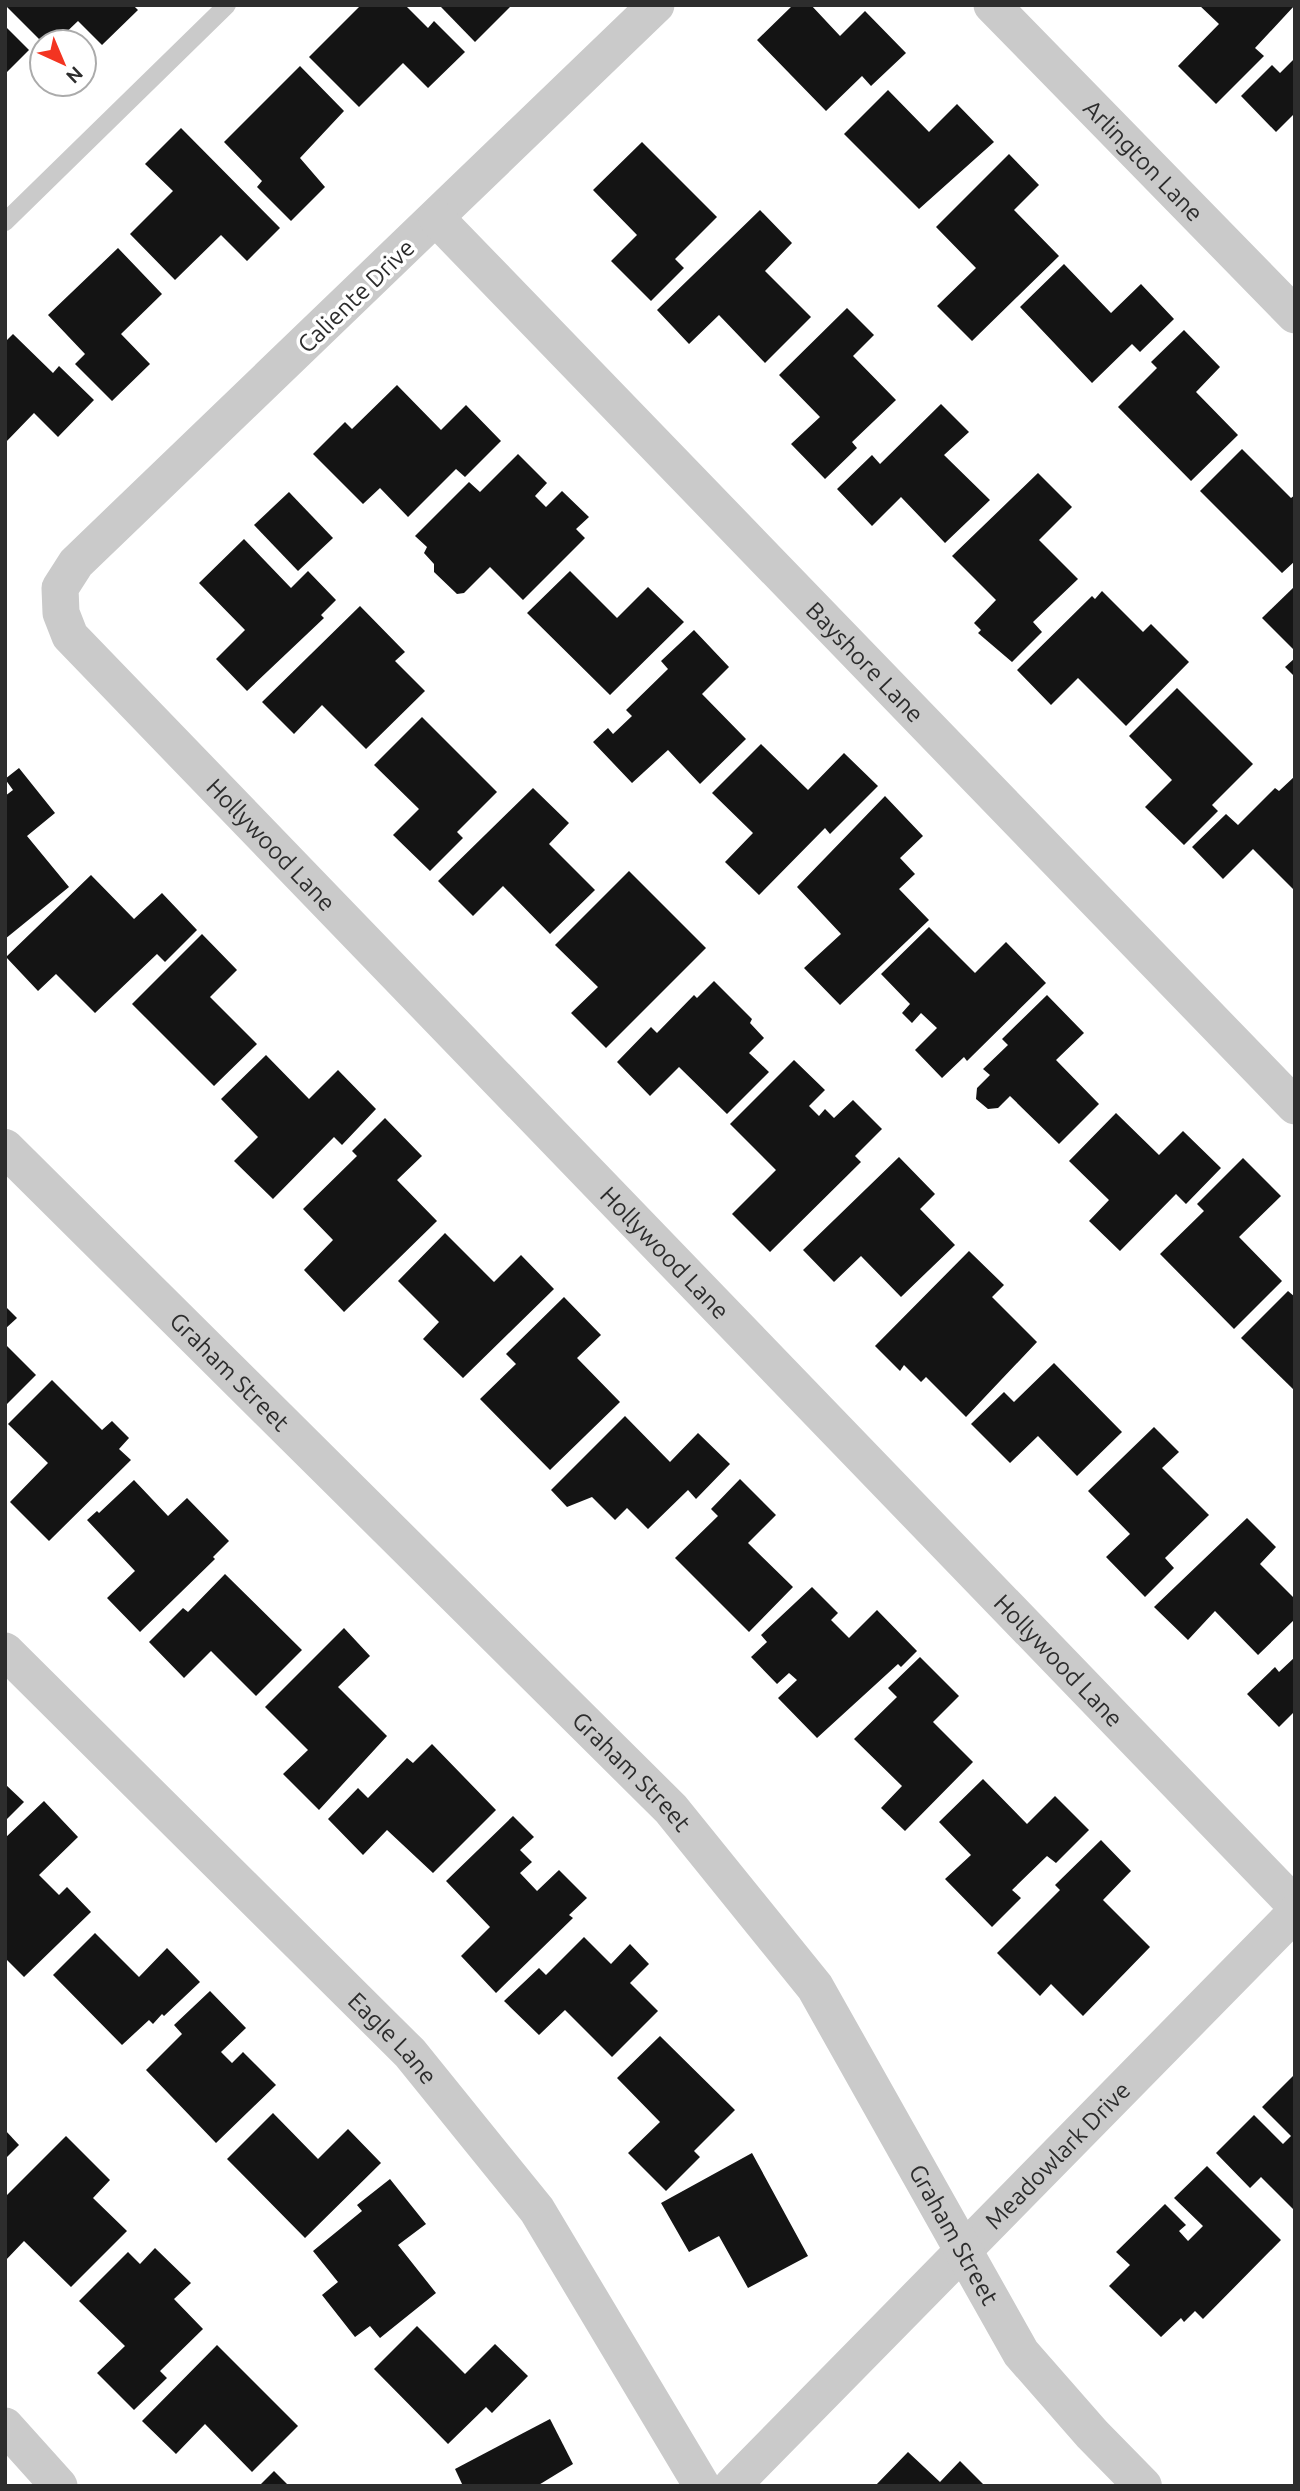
<svg xmlns="http://www.w3.org/2000/svg" width="1300" height="2491" font-family="Ubuntu,sans-serif">
<style>
.building{fill:#141414}
.lines{fill:none;stroke-linecap:round;stroke-linejoin:round}
.service{stroke:#cacaca;stroke-width:18}
.minor{stroke:#cacaca;stroke-width:37}
.tertiary{stroke:#cacaca;stroke-width:38}
.labels{text-anchor:middle;dominant-baseline:central;stroke-width:7;stroke-linejoin:round;paint-order:stroke}
.street-label{font-size:24px;fill:#2d2d2d;stroke:#fff}
</style>
<rect width="100%" height="100%" fill="#fff"/>
<g class="building">
<path d="M5,5H133L138,10L102,45L78,21L56,42H42Z"/>
<path d="M361,5H405L428,28L434,21L465,52L428,88L403,63L359,107L309,57Z"/>
<path d="M443,5H512L475,42L441,7Z"/>
<path d="M793,5H811L840,36L865,11L906,53L871,86L862,76L826,111L757,40Z"/>
<path d="M1199,5H1295L1255,48L1264,56L1216,104L1178,66L1219,24Z"/>
<path d="M5,26L29,50L5,74Z"/>
<path d="M1295,58V113L1276,132L1241,96L1272,65L1280,73Z"/>
<path d="M300,66L344,111L300,158L325,187L291,221L257,187L262,181L224,142Z"/>
<path d="M888,90L929,132L957,104L994,142L919,209L844,134Z"/>
<path d="M181,128L280,228L247,261L221,235L175,280L130,234L173,191L145,164Z"/>
<path d="M642,142L717,217L675,259L684,268L651,301L611,261L637,235L593,190Z"/>
<path d="M1009,154L1039,185L1014,210L1059,256L972,341L937,306L976,268L936,227Z"/>
<path d="M760,210L792,243L765,271L811,317L765,363L719,315L689,344L657,310Z"/>
<path d="M118,248L162,294L121,334L150,364L112,401L75,364L85,354L48,315Z"/>
<path d="M1064,264L1111,313L1141,284L1174,319L1140,352L1132,344L1092,383L1020,307Z"/>
<path d="M847,308L874,335L853,356L896,400L852,442L857,448L825,479L791,444L820,417L779,375Z"/>
<path d="M1184,330L1220,367L1196,392L1238,435L1191,481L1118,407L1157,368L1151,362Z"/>
<path d="M13,334L53,373L59,366L94,400L58,437L34,413L5,443V342Z"/>
<path d="M397,385L441,430L466,405L501,441L465,477L456,469L408,517L380,488L363,504L313,454L345,422L352,429Z"/>
<path d="M941,404L969,432L944,455L990,500L945,543L901,497L872,526L837,489L872,455L880,464Z"/>
<path d="M1242,449L1291,498L1295,495V561L1282,573L1200,491Z"/>
<path d="M518,454L547,483L535,496L546,507L562,491L589,517L576,529L585,538L523,600L490,567L464,593L457,594L434,572V564L424,553L427,547L415,536L469,482L480,492Z"/>
<path d="M1038,473L1072,507L1039,540L1078,579L1033,622L1042,632L1012,662L978,633L981,630L974,623L996,600L952,556Z"/>
<path d="M289,492L333,538L298,571L254,525Z"/>
<path d="M244,539L291,588L308,571L336,600L321,615L324,618L247,691L216,659L245,630L199,583Z"/>
<path d="M570,571L617,618L648,587L684,622L610,695L527,613Z"/>
<path d="M1295,586V651L1262,618Z"/>
<path d="M1102,591L1143,632L1151,624L1189,662L1126,726L1078,678L1051,705L1017,670L1092,596L1095,599Z"/>
<path d="M360,606L405,652L395,661L425,691L366,749L322,705L294,734L262,702Z"/>
<path d="M694,630L729,667L702,694L746,739L700,784L668,750L632,783L593,742L608,728L613,734L632,716L626,710L668,669L661,661Z"/>
<path d="M1295,658V677L1285,667Z"/>
<path d="M1177,688L1253,764L1212,805L1218,811L1184,845L1145,807L1172,780L1129,736Z"/>
<path d="M422,717L497,792L457,832L463,838L430,871L393,835L419,809L374,765Z"/>
<path d="M761,744L808,790L844,753L878,786L830,834L825,828L759,895L725,862L753,833L712,793Z"/>
<path d="M19,768L55,813L27,836L69,887L5,939V796L13,790L5,779Z"/>
<path d="M1295,776V891L1253,849L1223,879L1192,847L1226,814L1238,825L1275,788L1279,791Z"/>
<path d="M533,788L569,823L549,844L595,890L550,934L503,886L473,916L438,881Z"/>
<path d="M885,796L923,836L900,858L915,874L899,889L929,920L840,1005L804,968L841,934L797,887Z"/>
<path d="M629,871L706,948L606,1048L571,1013L598,987L555,945Z"/>
<path d="M91,875L134,919L162,893L197,930L165,962L157,954L95,1013L56,974L38,991L6,957Z"/>
<path d="M929,927L975,973L1006,942L1046,983L967,1061L964,1057L942,1078L915,1050L937,1028L921,1013L912,1023L902,1013L910,1004L881,974Z"/>
<path d="M202,934L237,970L210,997L257,1044L214,1086L132,1004Z"/>
<path d="M714,981L752,1019L750,1023L764,1038L749,1053L769,1072L727,1114L679,1067L650,1096L617,1062L651,1027L657,1033L694,995L697,998Z"/>
<path d="M1047,995L1084,1033L1056,1060L1099,1104L1059,1144L1010,1096L998,1108L988,1109L976,1099L977,1088L990,1075L983,1069L1008,1045L1002,1039Z"/>
<path d="M266,1055L309,1099L338,1070L376,1109L342,1145L334,1137L273,1199L234,1161L258,1137L221,1099Z"/>
<path d="M794,1060L825,1090L809,1106L819,1116L825,1109L834,1118L853,1100L882,1129L855,1156L861,1162L770,1252L732,1214L776,1170L730,1124Z"/>
<path d="M1116,1113L1159,1155L1183,1131L1221,1168L1186,1204L1176,1194L1120,1251L1089,1221L1109,1200L1069,1161Z"/>
<path d="M385,1118L422,1156L397,1180L437,1221L344,1312L304,1270L333,1240L303,1209L357,1156L352,1151Z"/>
<path d="M899,1157L935,1194L920,1209L955,1245L901,1297L861,1256L834,1282L803,1250Z"/>
<path d="M1243,1158L1281,1196L1239,1237L1282,1281L1234,1329L1160,1254L1204,1211L1197,1204Z"/>
<path d="M445,1233L494,1282L521,1255L554,1289L463,1378L423,1339L439,1322L398,1281Z"/>
<path d="M969,1251L1004,1285L992,1297L1037,1342L966,1417L926,1377L921,1382L904,1365L900,1371L875,1346Z"/>
<path d="M1288,1291L1295,1297V1391L1241,1338Z"/>
<path d="M564,1297L601,1335L577,1358L620,1402L550,1470L480,1399L516,1364L506,1354Z"/>
<path d="M5,1306L17,1318L5,1329Z"/>
<path d="M5,1344L36,1375L5,1406Z"/>
<path d="M1054,1363L1122,1432L1077,1476L1038,1436L1010,1463L971,1424L1004,1392L1014,1402Z"/>
<path d="M52,1380L102,1430L112,1421L129,1438L119,1449L131,1460L49,1541L10,1502L48,1463L8,1424Z"/>
<path d="M625,1416L670,1462L698,1433L730,1464L696,1499L688,1490L648,1529L627,1508L615,1520L592,1497L567,1507L551,1490Z"/>
<path d="M1154,1427L1179,1452L1162,1468L1209,1515L1165,1558L1174,1568L1145,1597L1106,1557L1130,1534L1088,1491Z"/>
<path d="M740,1479L776,1515L748,1543L793,1587L749,1632L675,1558L718,1516L711,1509Z"/>
<path d="M134,1480L168,1516L187,1498L229,1541L213,1557L215,1559L140,1632L107,1598L135,1571L87,1520L97,1511L99,1513Z"/>
<path d="M1247,1518L1276,1547L1260,1564L1295,1599V1619L1258,1655L1215,1611L1188,1640L1154,1607Z"/>
<path d="M225,1574L302,1650L256,1696L211,1651L184,1678L149,1642L183,1608L188,1612Z"/>
<path d="M812,1587L838,1613L831,1620L849,1638L877,1610L917,1651L901,1667L898,1664L817,1738L778,1698L797,1680L789,1673L777,1684L751,1657L767,1642L761,1635Z"/>
<path d="M344,1628L370,1656L338,1687L387,1736L319,1810L283,1774L308,1750L265,1707Z"/>
<path d="M920,1657L959,1696L933,1722L973,1762L905,1831L881,1808L902,1786L854,1739L897,1697L888,1688Z"/>
<path d="M1295,1657V1711L1279,1727L1247,1694L1275,1667L1279,1672Z"/>
<path d="M432,1744L496,1810L433,1873L387,1830L363,1855L328,1819L358,1788L368,1798L407,1758L413,1763Z"/>
<path d="M983,1779L1027,1824L1055,1796L1089,1830L1056,1863L1047,1856L1012,1890L1021,1898L992,1927L945,1879L971,1855L939,1822Z"/>
<path d="M5,1784L24,1802L5,1821Z"/>
<path d="M44,1801L78,1837L39,1875L59,1895L67,1887L91,1912L24,1977L5,1958V1838Z"/>
<path d="M513,1816L534,1837L520,1850L532,1862L520,1873L537,1891L559,1870L587,1898L569,1915L573,1918L496,1993L461,1956L490,1927L446,1881Z"/>
<path d="M1101,1840L1131,1871L1103,1900L1150,1947L1083,2016L1051,1984L1040,1996L997,1953L1060,1890L1055,1885Z"/>
<path d="M95,1933L139,1977L167,1948L200,1982L164,2016L162,2014L153,2024L149,2020L122,2045L53,1975Z"/>
<path d="M584,1937L611,1964L630,1944L649,1964L630,1983L658,2011L612,2057L565,2010L539,2035L504,2001L539,1968L546,1975Z"/>
<path d="M210,1991L246,2028L221,2052L232,2063L243,2052L276,2085L216,2143L146,2070L182,2034L174,2025Z"/>
<path d="M660,2036L735,2110L694,2151L700,2157L666,2191L628,2153L660,2122L617,2078Z"/>
<path d="M1295,2074V2211L1261,2177L1250,2188L1216,2153L1254,2115L1283,2144L1291,2136L1262,2107Z"/>
<path d="M273,2113L318,2159L348,2129L381,2163L305,2238L227,2159Z"/>
<path d="M5,2130L19,2145L5,2159Z"/>
<path d="M66,2136L110,2180L93,2198L127,2231L71,2287L24,2241L5,2261V2197Z"/>
<path d="M752,2153L808,2256L748,2288L719,2236L689,2252L661,2203Z"/>
<path d="M1207,2166L1281,2240L1203,2319L1195,2311L1184,2322L1181,2318L1161,2337L1109,2286L1130,2265L1116,2252L1165,2204L1186,2225L1179,2231L1188,2241L1203,2226L1174,2198Z"/>
<path d="M390,2179L426,2224L398,2245L436,2293L380,2338L370,2326L355,2337L322,2295L338,2282L313,2251L362,2211L357,2205Z"/>
<path d="M155,2248L191,2283L174,2299L203,2329L160,2371L167,2378L134,2410L97,2373L125,2346L79,2301L128,2252L140,2264Z"/>
<path d="M417,2326L465,2374L495,2344L528,2376L492,2413L486,2407L448,2444L374,2369Z"/>
<path d="M217,2345L298,2426L252,2472L205,2424L176,2454L142,2421Z"/>
<path d="M550,2419L573,2464L537,2486H463L455,2469Z"/>
<path d="M908,2452L940,2482L960,2461L985,2486H875Z"/>
<path d="M274,2471L289,2486H259Z"/>
</g>
<g class="lines">
<path class="service" d="M5,222L227,5"/>
<g class="minor">
<path id="s1" d="M656,5L76,563L60,588L61,613L70,636L1295,1905"/>
<path id="s2" d="M992,5L1295,315"/>
<path id="s3" d="M437,219L1295,1106"/>
<path id="s4" d="M5,1651L410,2053L537,2210L702,2486"/>
<path d="M5,2426L59,2486"/>
<path id="s5" d="M732,2486L1295,1913"/>
</g>
<path class="tertiary" id="s6" d="M5,1148L671,1809L815,1987L1021,2353L1092,2434L1143,2486"/>
</g>
<g class="labels">
<g class="street-label">
<text stroke="none"><textPath href="#s2" startOffset="217">Arlington Lane</textPath></text>
<text transform="translate(356 296) rotate(-44)">Caliente Drive</text>
<text stroke="none"><textPath href="#s3" startOffset="616">Bayshore Lane</textPath></text>
<text stroke="none"><textPath href="#s1" startOffset="1174">Hollywood Lane</textPath></text>
<text stroke="none"><textPath href="#s1" startOffset="1741">Hollywood Lane</textPath></text>
<text stroke="none"><textPath href="#s6" startOffset="317">Graham Street</textPath></text>
<text stroke="none"><textPath href="#s1" startOffset="2308">Hollywood Lane</textPath></text>
<text stroke="none"><textPath href="#s6" startOffset="884">Graham Street</textPath></text>
<text stroke="none"><textPath href="#s4" startOffset="548">Eagle Lane</textPath></text>
<text stroke="none"><textPath href="#s5" startOffset="464">Meadowlark Drive</textPath></text>
<text stroke="none"><textPath href="#s6" startOffset="1451">Graham Street</textPath></text>
</g>
</g>
<rect width="1300" height="2491" fill="none" stroke="#2d2d2d" stroke-width="14"/>
<g transform="translate(63 63) rotate(136)"><circle r="33" fill="#ffffff" stroke="#ababab" stroke-width="2"/>
<path d="M0-5L12 26L0 18L-12 26Z" fill="#f33421"/>
<text y="-10" font-size="19" font-weight="bold" text-anchor="middle" fill="#2d2d2d">N</text>
</g>
</svg>
